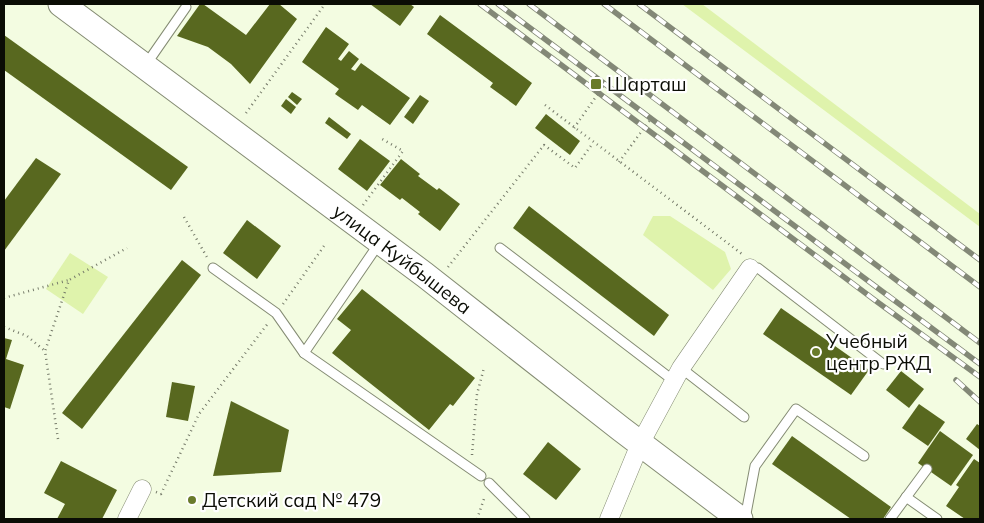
<svg xmlns="http://www.w3.org/2000/svg" width="984" height="523" font-family="Mulish,sans-serif">
<style>
.green{fill:#dff3ac}
.building{fill:#58681f}
.lines{fill:none;stroke-linecap:round;stroke-linejoin:round}
.lane-casing{stroke:#858c74;stroke-width:11}
.street-casing{stroke:#858c74;stroke-width:19}
.secondary-casing{stroke:#858c74;stroke-width:27}
.path{stroke:#767b6a;stroke-width:2.5;stroke-dasharray:1 4;stroke-linecap:butt}
.lane{stroke:#fff;stroke-width:9}
.street{stroke:#fff;stroke-width:18}
.secondary{stroke:#fff;stroke-width:25}
.rail-casing{stroke:#838877;stroke-width:5.5}
.rail{stroke:#fff;stroke-width:4;stroke-dasharray:11;stroke-linecap:butt}
.poi-dot{fill:#697b2a;stroke:#fff;stroke-width:2}
.labels{text-anchor:middle;dominant-baseline:central;stroke-width:4.5;stroke-linejoin:round;paint-order:stroke}
.poi-label{font-size:19px;fill:#0b0d05;stroke:#fff;text-anchor:start}
.street-label{font-size:19px;fill:#0b0d05;stroke:#fff}
</style>
<rect width="100%" height="100%" fill="#f3fce1"/>
<g class="green">
<path d="M682,4H702L980,214V227Z"/>
<path d="M653,216H670L725,252L731,269L713,290L643,235Z"/>
<path d="M70,253L108,277L83,314L46,289Z"/>
</g>
<g class="building">
<path d="M200,4H203L246,35L270,4H279L297,19L250,84L231,64L208,47L177,36Z"/>
<path d="M370,4H410L414,7L400,26Z"/>
<path d="M440,15L532,83L516,106L490,87L493,83L427,34Z"/>
<path d="M326,27L349,44L338,59L341,61L349,51L359,59L351,69L355,71L361,63L410,98L390,125L362,105L358,110L335,94L339,89L302,62Z"/>
<path d="M4,35L188,167L171,190L4,70Z"/>
<path d="M292,92L302,99L297,105L288,97Z"/>
<path d="M420,95L429,101L413,124L404,117Z"/>
<path d="M286,99L296,107L291,114L281,106Z"/>
<path d="M546,114L580,141L570,155L535,128Z"/>
<path d="M329,117L351,134L347,139L325,123Z"/>
<path d="M360,139L390,161L367,191L338,169Z"/>
<path d="M36,158L61,174L4,251V201Z"/>
<path d="M401,159L420,174L418,176L437,190L439,188L460,204L440,231L418,214L420,212L402,198L400,200L380,185Z"/>
<path d="M529,206L669,315L654,336L513,228Z"/>
<path d="M247,220L281,246L257,279L223,253Z"/>
<path d="M182,260L201,275L82,429L62,413Z"/>
<path d="M362,289L475,378L453,406L450,404L429,430L332,353L351,330L337,319Z"/>
<path d="M781,308L869,370L851,395L763,334Z"/>
<path d="M4,338L12,340L6,359L24,365L10,409L4,407Z"/>
<path d="M901,371L924,389L909,408L886,390Z"/>
<path d="M172,382L195,386L188,421L166,417Z"/>
<path d="M231,401L289,430L281,472L213,476Z"/>
<path d="M919,404L945,422L928,446L902,428Z"/>
<path d="M977,424L980,426V450L966,439Z"/>
<path d="M940,431L973,455L951,486L918,463Z"/>
<path d="M792,436L891,507L883,519H851L772,464Z"/>
<path d="M548,442L581,469L556,500L523,474Z"/>
<path d="M974,459L980,463V519H965L946,506L959,487L956,485Z"/>
<path d="M61,461L117,490L102,519H57L65,504L44,493Z"/>
</g>
<g class="lines">
<g class="lane-casing">
<g id="lane">
<path d="M145,66L186,7"/>
<path d="M500,248L674,381"/>
<path d="M213,268L276,313L304,353L481,476"/>
<path d="M750,268H758L883,364"/>
<path d="M304,353L380,242"/>
<path d="M681,368L744,417"/>
<path d="M489,483L525,519"/>
<path d="M906,497L937,519"/>
<path d="M745,519L755,466L796,409L864,456"/>
<path d="M890,519L927,469"/>
</g>
</g>
<g class="street-casing">
<g id="street">
<path d="M127,519L142,489"/>
<path d="M609,519L640,444L681,368L750,268"/>
</g>
</g>
<g class="secondary-casing">
<g id="secondary">
<path id="s1" d="M61,4L425,275L621,429L740,519"/>
</g>
</g>
<g class="path">
<path d="M545,105L742,254"/>
<path d="M246,113L325,4"/>
<path d="M574,128L607,81"/>
<path d="M619,162L653,116"/>
<path d="M363,205L403,151L382,139"/>
<path d="M184,217L208,259"/>
<path d="M448,267L544,145L575,168L593,143"/>
<path d="M4,298L69,280"/>
<path d="M283,304L324,246"/>
<path d="M4,327L27,336L45,351"/>
<path d="M58,439L45,351L69,280L127,248"/>
<path d="M472,455L477,394L484,368"/>
<path d="M156,492L161,494L199,414L269,322"/>
<path d="M477,519L485,496"/>
</g>
<use href="#lane" class="lane"/>
<use href="#street" class="street"/>
<use href="#secondary" class="secondary"/>
<g class="rail-casing">
<g id="rail">
<path d="M480,4L876,301L980,377"/>
<path d="M498,4L875,286L980,364"/>
<path d="M529,4L980,343"/>
<path d="M604,4L980,287"/>
<path d="M639,4L980,260"/>
<path d="M956,380L980,402"/>
</g>
</g>
<use href="#rail" class="rail"/>
</g>
<g class="poi-dot">
<rect x="590" y="78" width="12" height="12" rx="2.5"/>
<circle cx="816" cy="352" r="5"/>
<circle cx="192" cy="500" r="5"/>
</g>
<g class="labels">
<g class="poi-label">
<text x="607" y="84">Шарташ</text>
<text x="826" y="341">Учебный<tspan x="826" dy="22">центр РЖД</tspan></text>
<text x="202" y="500">Детский сад № 479</text>
</g>
<g class="street-label">
<text stroke="none"><textPath href="#s1" startOffset="426">улица Куйбышева</textPath></text>
</g>
</g>
<rect width="984" height="523" fill="none" stroke="#0b0d05" stroke-width="10"/>
</svg>
